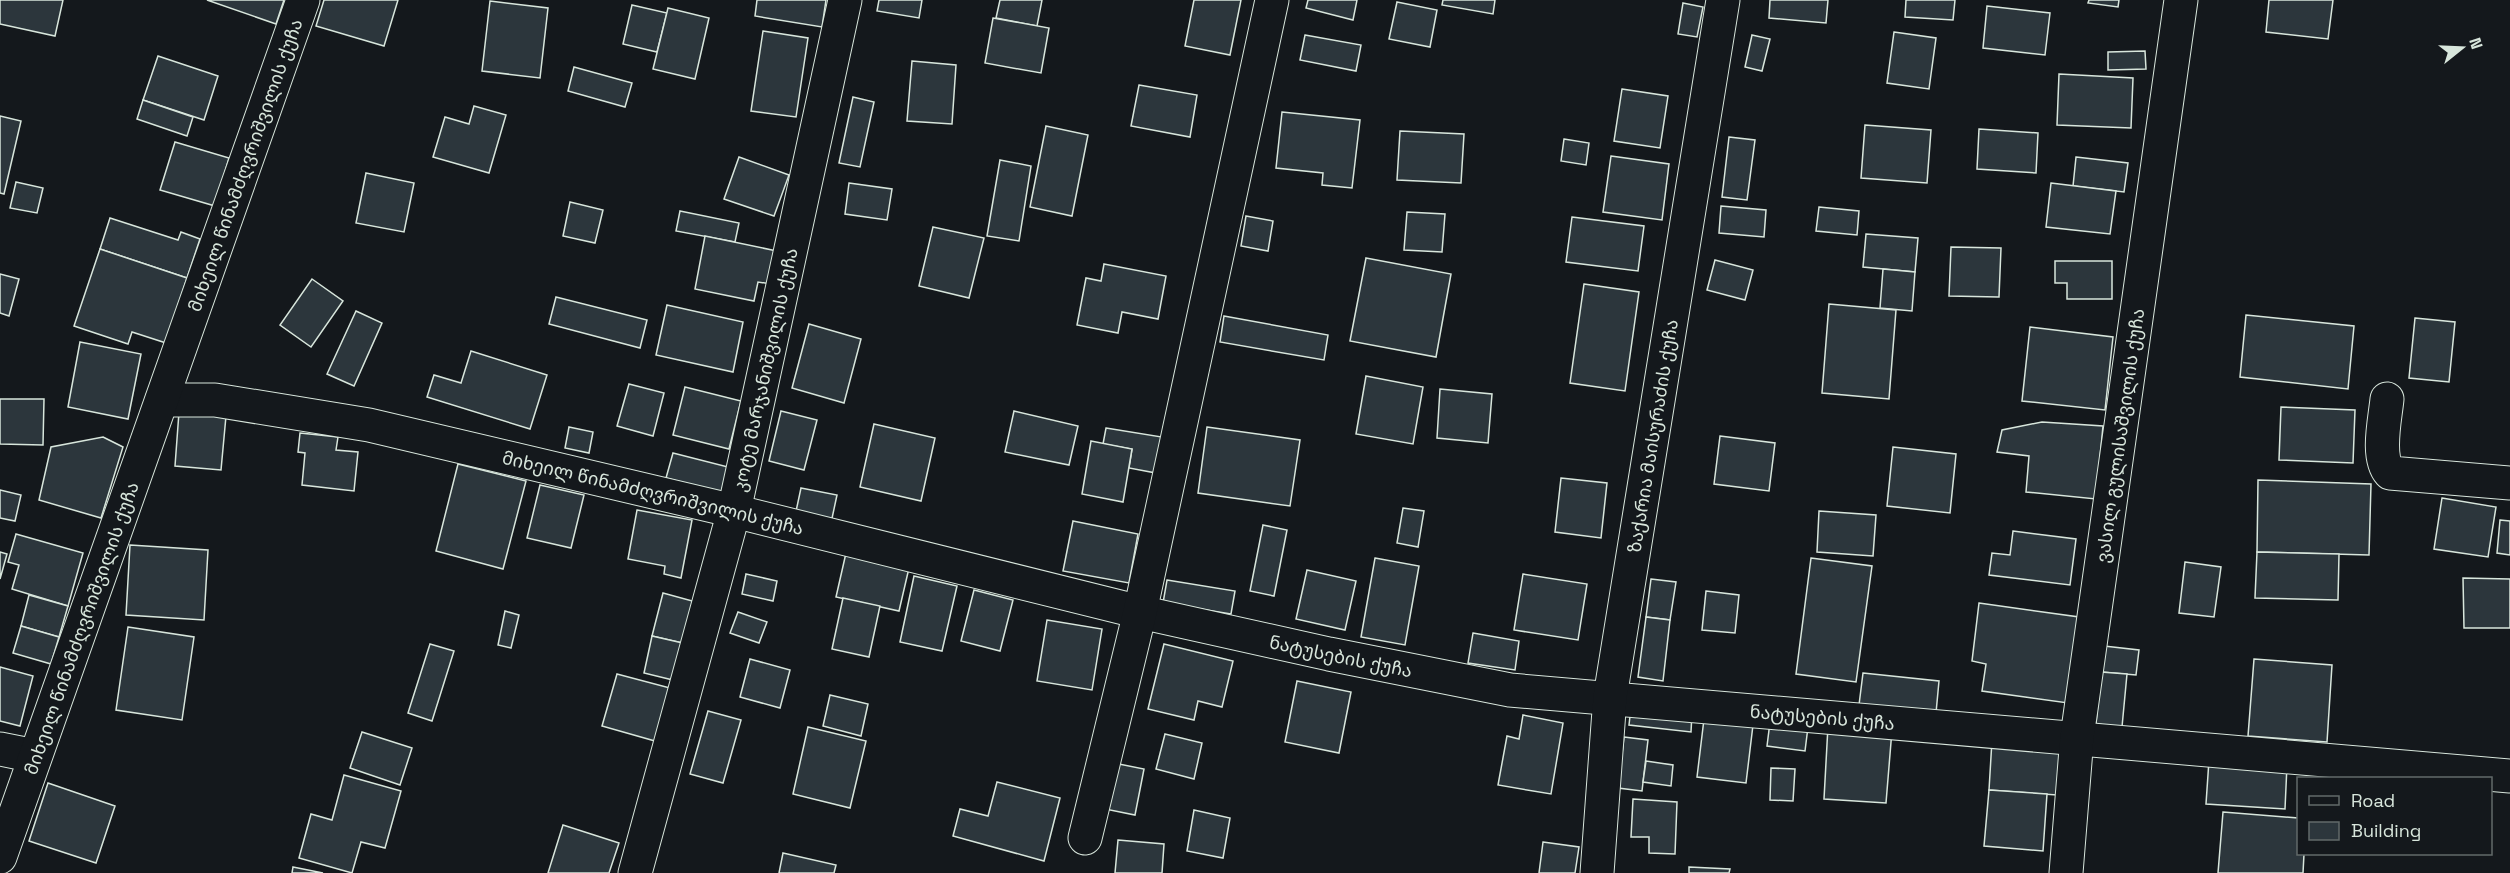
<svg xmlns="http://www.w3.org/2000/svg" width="2510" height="873" font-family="'Space Grotesk','Noto Sans Georgian',sans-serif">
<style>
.building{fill:#2c363c;stroke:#d8e6dc;stroke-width:1.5}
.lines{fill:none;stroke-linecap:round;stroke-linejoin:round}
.minor-casing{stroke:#d8e6dc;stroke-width:35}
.minor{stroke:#14181c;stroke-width:33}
.labels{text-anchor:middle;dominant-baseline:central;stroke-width:4.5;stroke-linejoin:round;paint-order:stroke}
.street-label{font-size:18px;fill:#d8e6dc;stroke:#14181c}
</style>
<rect width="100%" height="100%" fill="#14181c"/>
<g class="building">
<path d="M0,0H63L55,36L0,24Z"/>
<path d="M207,0H284L276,24Z"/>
<path d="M324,0H398L384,46L316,26Z"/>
<path d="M757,0H826L822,27L755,16Z"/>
<path d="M879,0H922L919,18L877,11Z"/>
<path d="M1000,0H1042L1037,26L996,18Z"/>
<path d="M1194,0H1241L1230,55L1185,46Z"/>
<path d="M1308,0H1357L1353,20L1306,8Z"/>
<path d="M1443,0H1495L1493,14L1442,5Z"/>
<path d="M1770,0H1828L1826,23L1769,18Z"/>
<path d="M1906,0H1955L1953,20L1905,17Z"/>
<path d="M2089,0H2119L2118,7L2088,3Z"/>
<path d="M2269,0H2333L2328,39L2266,32Z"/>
<path d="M490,1L548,8L540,78L482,71Z"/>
<path d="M1397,2L1437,10L1430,47L1389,39Z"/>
<path d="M1683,3L1703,7L1697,37L1678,34Z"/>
<path d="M632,5L667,13L657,52L623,44Z"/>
<path d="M1987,6L2050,13L2045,55L1983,48Z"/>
<path d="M668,8L709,18L695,79L653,69Z"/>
<path d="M993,18L1049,28L1041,73L985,63Z"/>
<path d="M763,31L808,38L796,117L751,111Z"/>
<path d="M1894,32L1936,38L1929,89L1887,83Z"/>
<path d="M1305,35L1361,45L1356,71L1300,60Z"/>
<path d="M1752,35L1770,39L1762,71L1745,67Z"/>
<path d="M2145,51L2146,69L2108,70V52Z"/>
<path d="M158,56L218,76L204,120L143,100Z"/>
<path d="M912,61L956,65L952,124L907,121Z"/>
<path d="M574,67L632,83L625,107L568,91Z"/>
<path d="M2059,74L2133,78L2131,128L2057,125Z"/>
<path d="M1139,85L1197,95L1190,137L1131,126Z"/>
<path d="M1622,89L1668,96L1660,148L1614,141Z"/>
<path d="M853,97L874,102L860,167L839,163Z"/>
<path d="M143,100L193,117L187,136L137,119Z"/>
<path d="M474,106L506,115L489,173L433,157L445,117L469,124Z"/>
<path d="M1282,112L1360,120L1352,188L1322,185L1323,173L1276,168Z"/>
<path d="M0,116L21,121L4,194L0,193Z"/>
<path d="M1865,125L1931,130L1927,183L1861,178Z"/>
<path d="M1046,126L1088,135L1072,216L1030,207Z"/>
<path d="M1979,129L2038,133L2036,173L1977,169Z"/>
<path d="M1400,131L1464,134L1461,183L1397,180Z"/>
<path d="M1729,137L1755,140L1747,200L1722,197Z"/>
<path d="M1564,139L1589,143L1586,165L1561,161Z"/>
<path d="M175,142L229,158L215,206L160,190Z"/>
<path d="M1611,156L1669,164L1662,220L1603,212Z"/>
<path d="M739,157L789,175L774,216L724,199Z"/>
<path d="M2076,157L2128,163L2124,192L2073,186Z"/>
<path d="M1000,160L1031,166L1019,241L987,236Z"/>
<path d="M366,173L414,183L404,232L356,223Z"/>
<path d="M16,182L43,188L37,213L10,208Z"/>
<path d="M849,183L892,189L887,220L845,214Z"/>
<path d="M2051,183L2116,191L2110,234L2046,227Z"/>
<path d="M570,202L603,210L595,243L563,236Z"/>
<path d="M1721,206L1766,210L1764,237L1719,233Z"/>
<path d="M1819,207L1859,211L1857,235L1816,231Z"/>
<path d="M680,211L739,223L735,242L676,231Z"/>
<path d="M1407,212L1445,214L1442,252L1404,250Z"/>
<path d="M1246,216L1273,221L1268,251L1241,246Z"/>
<path d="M1572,217L1644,226L1638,271L1566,262Z"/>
<path d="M110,218L178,240L181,232L200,239L187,278L100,249Z"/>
<path d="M933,227L984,238L969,298L919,286Z"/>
<path d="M1866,234L1918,238L1915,272L1863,267Z"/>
<path d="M705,236L777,251L771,284L758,282L754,301L695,289Z"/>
<path d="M1951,247L2001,248L1999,297L1949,296Z"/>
<path d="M100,249L187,278L166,343L132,332L128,344L74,326Z"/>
<path d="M1366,258L1451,274L1436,357L1350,341Z"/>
<path d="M1715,260L1753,270L1745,300L1707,290Z"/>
<path d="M2055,261H2112V299H2067V283H2055Z"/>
<path d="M1104,264L1166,276L1158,319L1122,312L1118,333L1077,325L1086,278L1101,281Z"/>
<path d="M1883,269L1915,272L1912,311L1880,308Z"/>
<path d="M0,274L19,279L9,316L0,313Z"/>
<path d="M312,279L343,301L311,347L280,325Z"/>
<path d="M1584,284L1639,292L1625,391L1570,383Z"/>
<path d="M556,297L647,320L640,348L549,324Z"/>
<path d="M1829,304L1896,310L1889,399L1822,393Z"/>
<path d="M667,305L743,322L733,372L656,355Z"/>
<path d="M356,311L382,323L354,386L327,374Z"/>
<path d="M2246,315L2354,326L2348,389L2240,377Z"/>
<path d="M1224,316L1328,335L1324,360L1220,342Z"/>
<path d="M2415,318L2455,322L2449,382L2409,378Z"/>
<path d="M809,324L861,339L844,403L792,388Z"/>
<path d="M2030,327L2113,337L2105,410L2022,401Z"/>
<path d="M80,342L141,354L128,419L68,407Z"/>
<path d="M471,351L547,375L530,429L427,397L434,375L461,383Z"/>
<path d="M1366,376L1423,387L1413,444L1356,434Z"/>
<path d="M629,384L664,393L653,436L617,426Z"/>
<path d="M685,387L741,401L729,449L673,435Z"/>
<path d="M1440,389L1492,394L1488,443L1437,438Z"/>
<path d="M0,399H44L43,445L0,444Z"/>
<path d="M2281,407L2355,410L2353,463L2279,460Z"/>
<path d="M781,411L817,420L804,470L769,461Z"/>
<path d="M1014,411L1078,426L1069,465L1005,452Z"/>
<path d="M179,412L226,416L221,470L175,466Z"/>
<path d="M2042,422L2103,426L2096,499L2026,492L2029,456L1997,452L2002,430Z"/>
<path d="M874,424L935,438L921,501L860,487Z"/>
<path d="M569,427L593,432L589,453L565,448Z"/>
<path d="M1207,427L1300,440L1290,506L1198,493Z"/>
<path d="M1106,428L1162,437L1156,473L1129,468L1132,449L1103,444Z"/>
<path d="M300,433L338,437L336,450L358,452L354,491L302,485L305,453L298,452Z"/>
<path d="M1720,436L1775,443L1769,491L1714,484Z"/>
<path d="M103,437L123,447L101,518L39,500L51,447Z"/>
<path d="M1091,441L1132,449L1123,502L1082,494Z"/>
<path d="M1893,447L1956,454L1950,513L1887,506Z"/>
<path d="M673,453L728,467L721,493L666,478Z"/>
<path d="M458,464L526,481L503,569L436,551Z"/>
<path d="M1561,478L1607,483L1601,538L1555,532Z"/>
<path d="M2258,480L2371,484L2369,555L2257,552Z"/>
<path d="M540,485L584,495L571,548L527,538Z"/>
<path d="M801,488L837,495L831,523L795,516Z"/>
<path d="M0,490L21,495L15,521L0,518Z"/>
<path d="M2442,498L2496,507L2488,557L2434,549Z"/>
<path d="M1403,508L1424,511L1418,547L1397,543Z"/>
<path d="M637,510L692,520L681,578L664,574L665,566L628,559Z"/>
<path d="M1819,511L1876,515L1873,556L1817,552Z"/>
<path d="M2500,520L2510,521V555L2497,553Z"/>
<path d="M1073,521L1138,534L1129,583L1063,571Z"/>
<path d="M1263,525L1287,530L1274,596L1250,591Z"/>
<path d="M2013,531L2076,539L2070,585L1989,575L1992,553L2010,555Z"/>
<path d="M16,534L83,553L68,606L12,589L19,565L8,562Z"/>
<path d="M130,545L208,550L204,620L126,615Z"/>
<path d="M0,552L7,554L0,579Z"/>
<path d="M2257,552L2339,554L2338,600L2255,598Z"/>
<path d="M846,553L909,568L899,611L836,597Z"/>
<path d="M1375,558L1419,566L1405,645L1361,637Z"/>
<path d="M1811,558L1872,566L1856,682L1796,674Z"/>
<path d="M2185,562L2221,567L2214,617L2179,613Z"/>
<path d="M1307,570L1356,581L1345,630L1296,619Z"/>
<path d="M746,574L777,581L773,601L742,594Z"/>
<path d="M1523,574L1587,584L1578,640L1514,630Z"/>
<path d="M914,576L957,586L942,651L900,642Z"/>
<path d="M2463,578L2510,579V628H2464Z"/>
<path d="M1651,579L1676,582L1670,620L1646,617Z"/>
<path d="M1167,580L1235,591L1231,614L1163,603Z"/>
<path d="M974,590L1013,600L1000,651L961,641Z"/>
<path d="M1706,591L1739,595L1735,633L1702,630Z"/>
<path d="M663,593L696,602L687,644L652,636Z"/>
<path d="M29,595L68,606L59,637L21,626Z"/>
<path d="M843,598L880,606L869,657L832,649Z"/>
<path d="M1979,603L2079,617L2068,703L1982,691L1986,664L1972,661Z"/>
<path d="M505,611L519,615L511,648L498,645Z"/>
<path d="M738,612L767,622L759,643L730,633Z"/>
<path d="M1646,617L1670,620L1663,681L1638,677Z"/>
<path d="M1047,620L1102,629L1092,690L1037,681Z"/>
<path d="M21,626L59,637L51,664L13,653Z"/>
<path d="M128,627L194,637L182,720L116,710Z"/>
<path d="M1473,633L1519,641L1515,670L1468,663Z"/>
<path d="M652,636L687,644L677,681L644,673Z"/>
<path d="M430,644L454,651L432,721L408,713Z"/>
<path d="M1164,644L1233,661L1222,707L1198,701L1194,720L1148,709Z"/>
<path d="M2104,646L2139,650L2136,675L2101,672Z"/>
<path d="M750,659L790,670L780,708L740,697Z"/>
<path d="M2254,659L2332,665L2327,742L2248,736Z"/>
<path d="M0,667L33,676L20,726L0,721Z"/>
<path d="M2101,672L2127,674L2122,727L2096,724Z"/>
<path d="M1863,673L1939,681L1936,713L1859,705Z"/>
<path d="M617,674L670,688L655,741L602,726Z"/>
<path d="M1297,681L1351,692L1339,753L1285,742Z"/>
<path d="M830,695L868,704L861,736L823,726Z"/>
<path d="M1631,707L1692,713L1691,732L1629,725Z"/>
<path d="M708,711L741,720L723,783L690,774Z"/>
<path d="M1523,715L1563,723L1551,794L1498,785L1507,736L1519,739Z"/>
<path d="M1704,719L1753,725L1746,783L1697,777Z"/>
<path d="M1770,722L1808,727L1805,751L1767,746Z"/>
<path d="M1828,726L1892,730L1886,803L1824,799Z"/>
<path d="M808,727L866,741L850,808L793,794Z"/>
<path d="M362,732L412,748L400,785L350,768Z"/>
<path d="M1165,734L1202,743L1194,779L1156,769Z"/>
<path d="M1624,737L1648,740L1642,791L1618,788Z"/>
<path d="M1992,740L2061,745L2057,795L1989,790Z"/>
<path d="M2209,760L2287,765L2285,809L2206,804Z"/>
<path d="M1646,761L1673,765L1671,786L1643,782Z"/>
<path d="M1114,763L1144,769L1135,815L1105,809Z"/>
<path d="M1771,768L1795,769L1793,801L1770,800Z"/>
<path d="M344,775L401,791L385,848L361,842L352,873L299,858L311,814L332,820Z"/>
<path d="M997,782L1060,798L1044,861L953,836L960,809L988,816Z"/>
<path d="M48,783L115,806L96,863L29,841Z"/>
<path d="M1989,790L2047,794L2043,851L1984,846Z"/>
<path d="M1633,799L1677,802L1675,854L1649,853V837H1631Z"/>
<path d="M1194,810L1230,818L1223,858L1187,851Z"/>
<path d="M2223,812L2298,818V854H2304L2303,873H2218Z"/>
<path d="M563,825L619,843L609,873H548Z"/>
<path d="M1118,840L1164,844L1162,873H1115Z"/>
<path d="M1543,842L1579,847L1575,873H1539Z"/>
<path d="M783,853L836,865L834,873H779Z"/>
<path d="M293,867L323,873H292Z"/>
<path d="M1689,867L1730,869L1729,873H1689Z"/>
</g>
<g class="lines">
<g class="minor-casing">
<g id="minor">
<path d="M2387,399C2385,420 2376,457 2390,473L2510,483"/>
<path id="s1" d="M162,400H215L369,425L734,511L1140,612L1329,654L1510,690L2510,776"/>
<path d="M0,749L35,756"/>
<path d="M1085,838L1140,612L1272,0"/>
<path id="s2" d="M0,857L303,0"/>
<path id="s3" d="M635,873L734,511L845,0"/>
<path id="s4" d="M1597,873L1610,697L1723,0"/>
<path id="s5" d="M2066,873L2077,737L2181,0"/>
</g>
</g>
<use href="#minor" class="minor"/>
</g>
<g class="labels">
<g class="street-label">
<text stroke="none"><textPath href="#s2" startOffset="734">მიხეილ წინამძღვრიშვილის ქუჩა</textPath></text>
<text stroke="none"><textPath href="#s3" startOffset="520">კოტე მარჯანიშვილის ქუჩა</textPath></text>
<text stroke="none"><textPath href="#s4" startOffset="441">ზაქარია მაისურაძის ქუჩა</textPath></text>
<text stroke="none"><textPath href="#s5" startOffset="441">ვასილ გულისაშვილის ქუჩა</textPath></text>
<text stroke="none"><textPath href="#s1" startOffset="501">მიხეილ წინამძღვრიშვილის ქუჩა</textPath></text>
<text stroke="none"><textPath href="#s2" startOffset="243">მიხეილ წინამძღვრიშვილის ქუჩა</textPath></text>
<text stroke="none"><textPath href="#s1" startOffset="1208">ნატუსების ქუჩა</textPath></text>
<text stroke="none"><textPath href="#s1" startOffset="1694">ნატუსების ქუჩა</textPath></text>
</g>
</g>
<rect x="2297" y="777" width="195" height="78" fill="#14181c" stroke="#626a69" stroke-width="1.5"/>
<rect x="2309" y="796" width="30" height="9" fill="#14181c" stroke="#626a69" stroke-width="1.5"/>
<text x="2351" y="807" font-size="18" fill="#d8e6dc">Road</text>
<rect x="2309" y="822" width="30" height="18" fill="#2c363c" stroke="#626a69" stroke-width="1.5"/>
<text x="2351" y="837" font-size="18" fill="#d8e6dc">Building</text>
<g transform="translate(2462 48) rotate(72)" stroke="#14181c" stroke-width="4.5" paint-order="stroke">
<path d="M0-4.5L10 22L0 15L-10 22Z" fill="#d8e6dc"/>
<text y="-9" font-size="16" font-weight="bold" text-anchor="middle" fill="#d8e6dc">N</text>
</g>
</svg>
